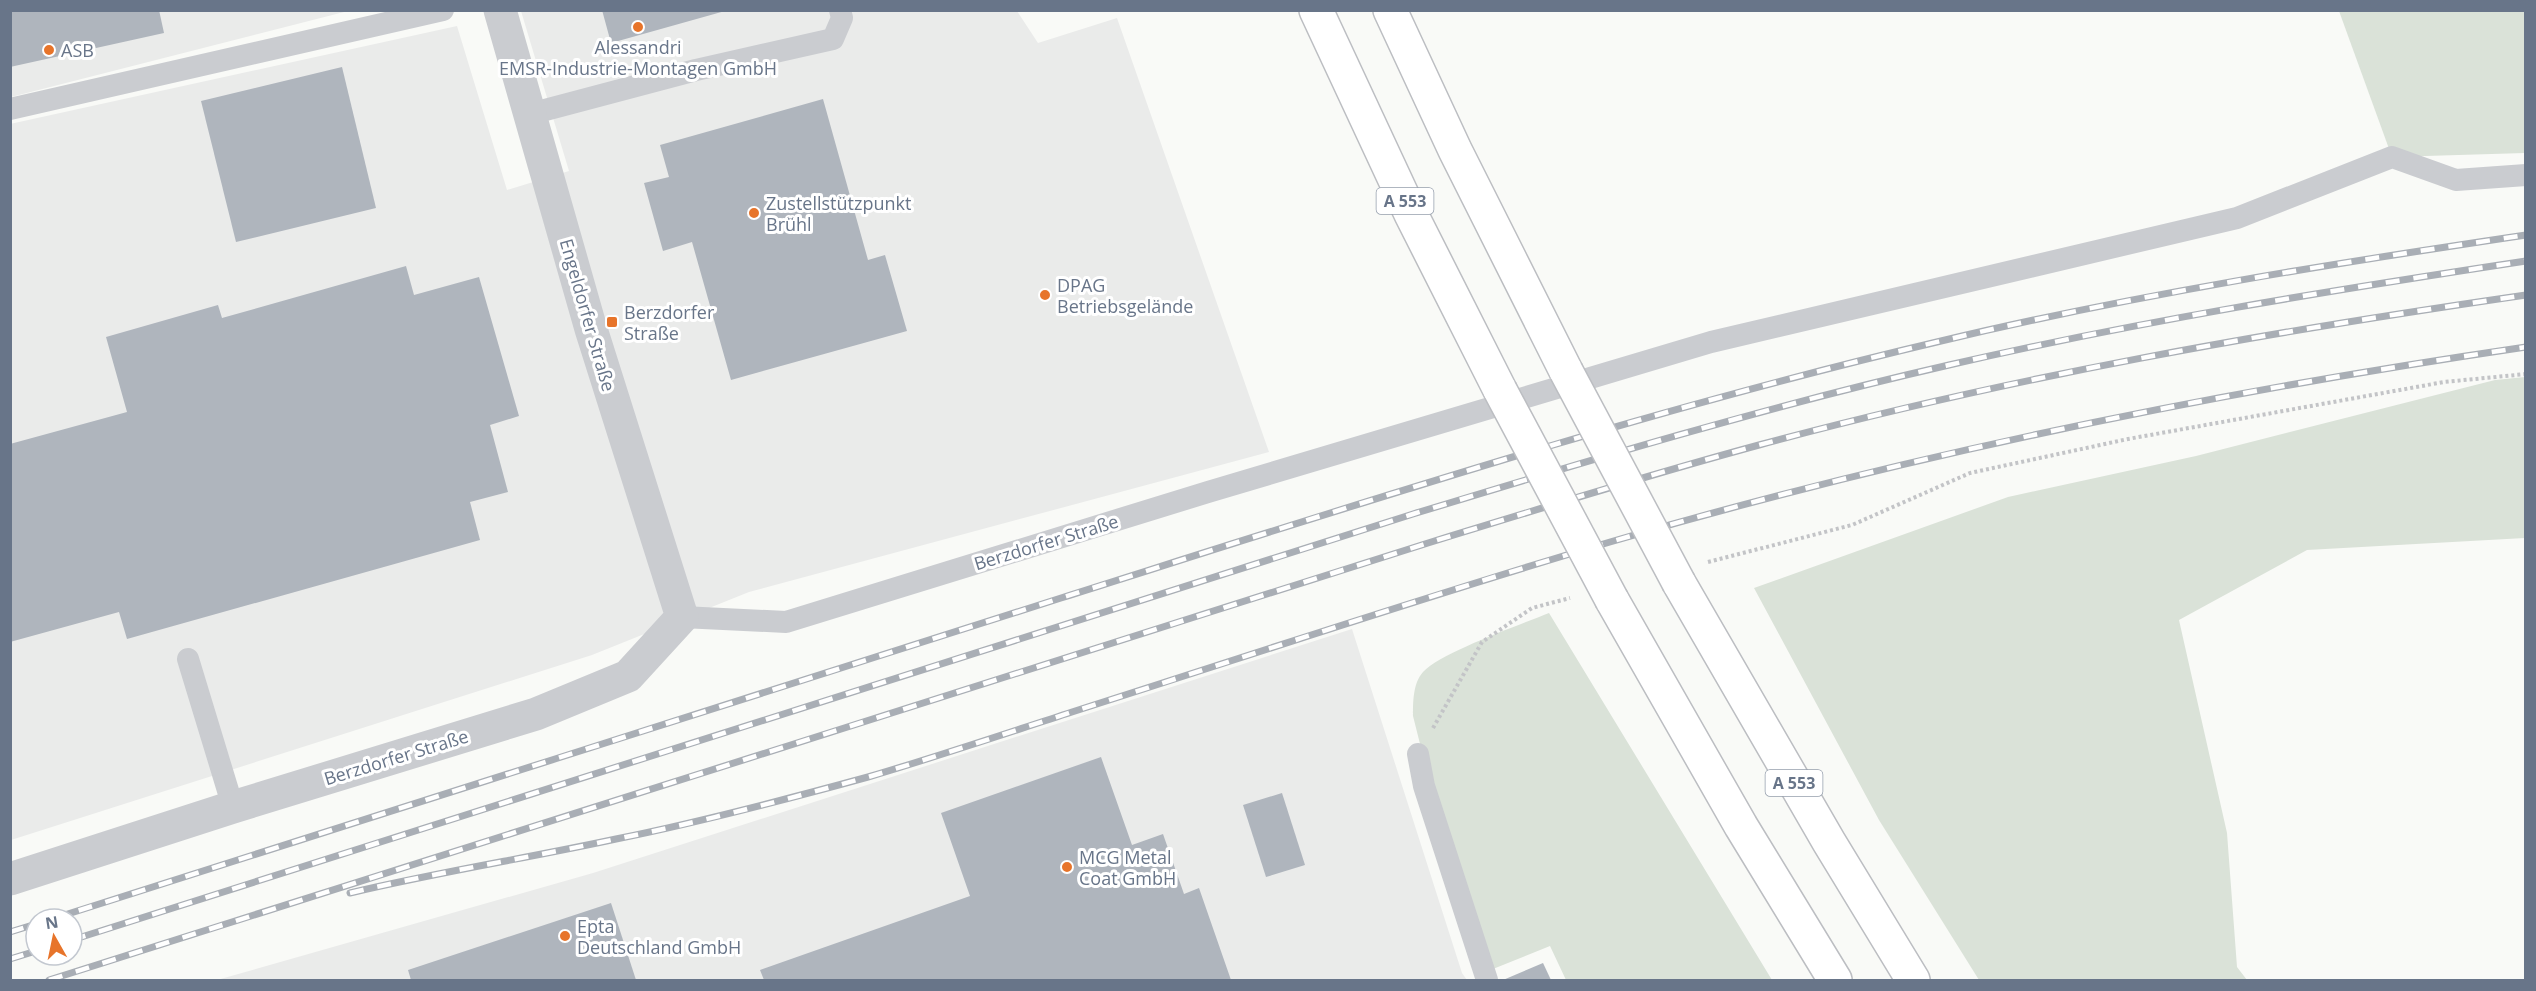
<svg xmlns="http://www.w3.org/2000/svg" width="2536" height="991" font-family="'Open Sans',sans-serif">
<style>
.built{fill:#eaebea}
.green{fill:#dae2d8}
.building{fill:#afb5bd}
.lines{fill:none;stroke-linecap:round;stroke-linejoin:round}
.trunk-casing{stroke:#bcbec2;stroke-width:36}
.motorway-casing{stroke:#bcbec2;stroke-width:36}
.path{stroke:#c3c4c7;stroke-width:4;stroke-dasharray:3 3;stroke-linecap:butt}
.service{stroke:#caccd0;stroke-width:22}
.minor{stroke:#caccd0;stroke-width:33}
.trunk{stroke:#fff;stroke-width:33}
.motorway{stroke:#fff;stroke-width:33}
.rail-casing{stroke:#a9aeb5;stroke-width:7}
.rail{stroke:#fff;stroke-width:4.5;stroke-dasharray:14;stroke-linecap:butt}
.trunk-bridge-casing{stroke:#bcbec2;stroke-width:36;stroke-linecap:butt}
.motorway-bridge-casing{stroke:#bcbec2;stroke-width:36;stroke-linecap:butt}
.trunk-bridge{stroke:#fff;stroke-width:33}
.motorway-bridge{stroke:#fff;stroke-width:33}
.poi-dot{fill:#e7742a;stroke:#fff;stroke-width:2}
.labels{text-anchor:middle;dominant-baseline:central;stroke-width:6;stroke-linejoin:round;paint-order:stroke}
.shield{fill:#fff;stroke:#959eac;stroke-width:1.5}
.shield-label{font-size:16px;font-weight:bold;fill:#687589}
.poi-label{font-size:18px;fill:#687589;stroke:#fff;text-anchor:start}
.street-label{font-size:18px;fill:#687589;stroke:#fff}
</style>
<rect width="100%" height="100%" fill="#f9faf7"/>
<g class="built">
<path d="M11,11H348L11,97Z"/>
<path d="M521,11H1017L1038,43L1117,18L1269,452L749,592L592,655L11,840L10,124L457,26L507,190L569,171Z"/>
<path d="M1352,629L1462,973L1467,980H217L593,873Z"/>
</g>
<g class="green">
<path d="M2339,11H2525V153L2392,157Z"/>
<path d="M2525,377V538L2307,550L2179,620L2227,833L2237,967L2247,980H1979L1879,820L1754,588L2008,497L2196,456L2495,380Z"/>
<path d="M1549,613L1772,980H1566L1550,946L1478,975L1413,716C1413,702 1413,683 1423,672C1442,652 1520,625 1549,613Z"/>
</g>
<g class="building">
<path d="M10,10H159L164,33L10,67Z"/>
<path d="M602,10H725V11L611,43Z"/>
<path d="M342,67L376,208L236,242L201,101Z"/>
<path d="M823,99L868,260L885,255L907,331L731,380L692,242L663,251L644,183L669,177L660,145Z"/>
<path d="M406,266L414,295L479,277L519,416L490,425L508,492L470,502L480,540L127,639L119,612L10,642V444L127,412L106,337L218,305L222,318Z"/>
<path d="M1101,757L1132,845L1163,834L1184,894L1199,888L1231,980H764L760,970L970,896L941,813Z"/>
<path d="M1282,793L1305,865L1266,877L1243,805Z"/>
<path d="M611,903L636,980H411L408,970Z"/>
<path d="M1543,963L1551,980H1503Z"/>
</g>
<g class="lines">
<g class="trunk-casing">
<g id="trunk">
<path d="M1390,10L1455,150L1566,371"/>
<path d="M1679,583L1829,842L1913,980"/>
</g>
</g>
<g class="motorway-casing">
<g id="motorway">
<path d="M1316,10L1411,214L1500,390"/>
<path d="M1612,600L1741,826L1835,980"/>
</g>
</g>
<g class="path">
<path d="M1708,562L1852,525L1970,473L2128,439L2444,382L2526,374"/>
<path d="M1433,728L1482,642L1532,608L1570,598"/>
</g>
<g class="service">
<path d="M10,109L443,10"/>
<path d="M530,114L696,70L833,39L842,18L840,10"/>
<path d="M682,617L786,622L1208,492L1711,342L2237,218L2392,157L2456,180L2526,175"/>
<path d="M188,659L233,807"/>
<path d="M1418,754L1424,786L1487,980"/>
</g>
<path class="minor" d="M10,879L233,807L536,714L628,676L682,617L591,329L500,10"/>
<use href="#trunk" class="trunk"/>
<use href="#motorway" class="motorway"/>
<g class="rail-casing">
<g id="rail">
<path d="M350,893C438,872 528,858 616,839C701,822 784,800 868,777C936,757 1004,734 1072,712C1251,655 1430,595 1610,542C1910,454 2217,392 2526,347"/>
<path d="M52,919C388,812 725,705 1061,598C1352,506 1643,411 1941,341C2133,295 2330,264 2526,235"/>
<path d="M10,932L36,924"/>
<path d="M72,940L1413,514C1590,460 1769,406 1949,365C2140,321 2333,290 2526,261"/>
<path d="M10,959L36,951"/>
<path d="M49,980L1428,543C1538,509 1648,475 1759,445C2010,377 2268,332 2526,295"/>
</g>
</g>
<use href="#rail" class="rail"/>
<g class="trunk-bridge-casing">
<path id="trunk-bridge" d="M1566,371L1679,583"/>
</g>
<g class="motorway-bridge-casing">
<path id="motorway-bridge" d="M1500,390L1612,600"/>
</g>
<use href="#trunk-bridge" class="trunk-bridge"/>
<use href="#motorway-bridge" class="motorway-bridge"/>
</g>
<g class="poi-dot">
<circle cx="638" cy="27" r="6"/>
<circle cx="49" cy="50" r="6"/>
<circle cx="754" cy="213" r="6"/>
<circle cx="1045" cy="295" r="6"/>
<rect x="606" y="316" width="12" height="12" rx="3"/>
<circle cx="1067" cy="867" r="6"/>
<circle cx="565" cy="936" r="6"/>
</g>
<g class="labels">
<g class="shield">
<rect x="1376.5" y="188" width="57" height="26" rx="4.5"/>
<rect x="1765.5" y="770" width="57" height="26" rx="4.5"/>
</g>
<g class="shield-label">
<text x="1405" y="201">A 553</text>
<text x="1794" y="783">A 553</text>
</g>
<g class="poi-label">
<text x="638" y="47" text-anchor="middle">Alessandri<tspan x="638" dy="21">EMSR-Industrie-Montagen GmbH</tspan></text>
<text x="61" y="50">ASB</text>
<text x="766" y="203">Zustellstützpunkt<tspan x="766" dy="21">Brühl</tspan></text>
<text x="1057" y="285">DPAG<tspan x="1057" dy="21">Betriebsgelände</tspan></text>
<text x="624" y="312">Berzdorfer<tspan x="624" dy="21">Straße</tspan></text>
<text x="1079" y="857">MCG Metal<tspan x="1079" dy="21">Coat GmbH</tspan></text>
<text x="577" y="926">Epta<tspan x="577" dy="21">Deutschland GmbH</tspan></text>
</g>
<g class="street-label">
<text transform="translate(588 315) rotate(74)">Engeldorfer Straße</text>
<text transform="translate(1046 542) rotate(-17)">Berzdorfer Straße</text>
<text transform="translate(396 757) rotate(-17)">Berzdorfer Straße</text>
</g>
</g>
<rect width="2536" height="991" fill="none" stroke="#687589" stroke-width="24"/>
<g transform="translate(54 937) rotate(351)"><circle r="28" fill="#ffffff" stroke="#c3c8d0" stroke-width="1.5"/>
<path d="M0-4.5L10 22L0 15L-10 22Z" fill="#e7742a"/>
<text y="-9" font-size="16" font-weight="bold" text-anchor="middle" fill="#687589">N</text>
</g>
</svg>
